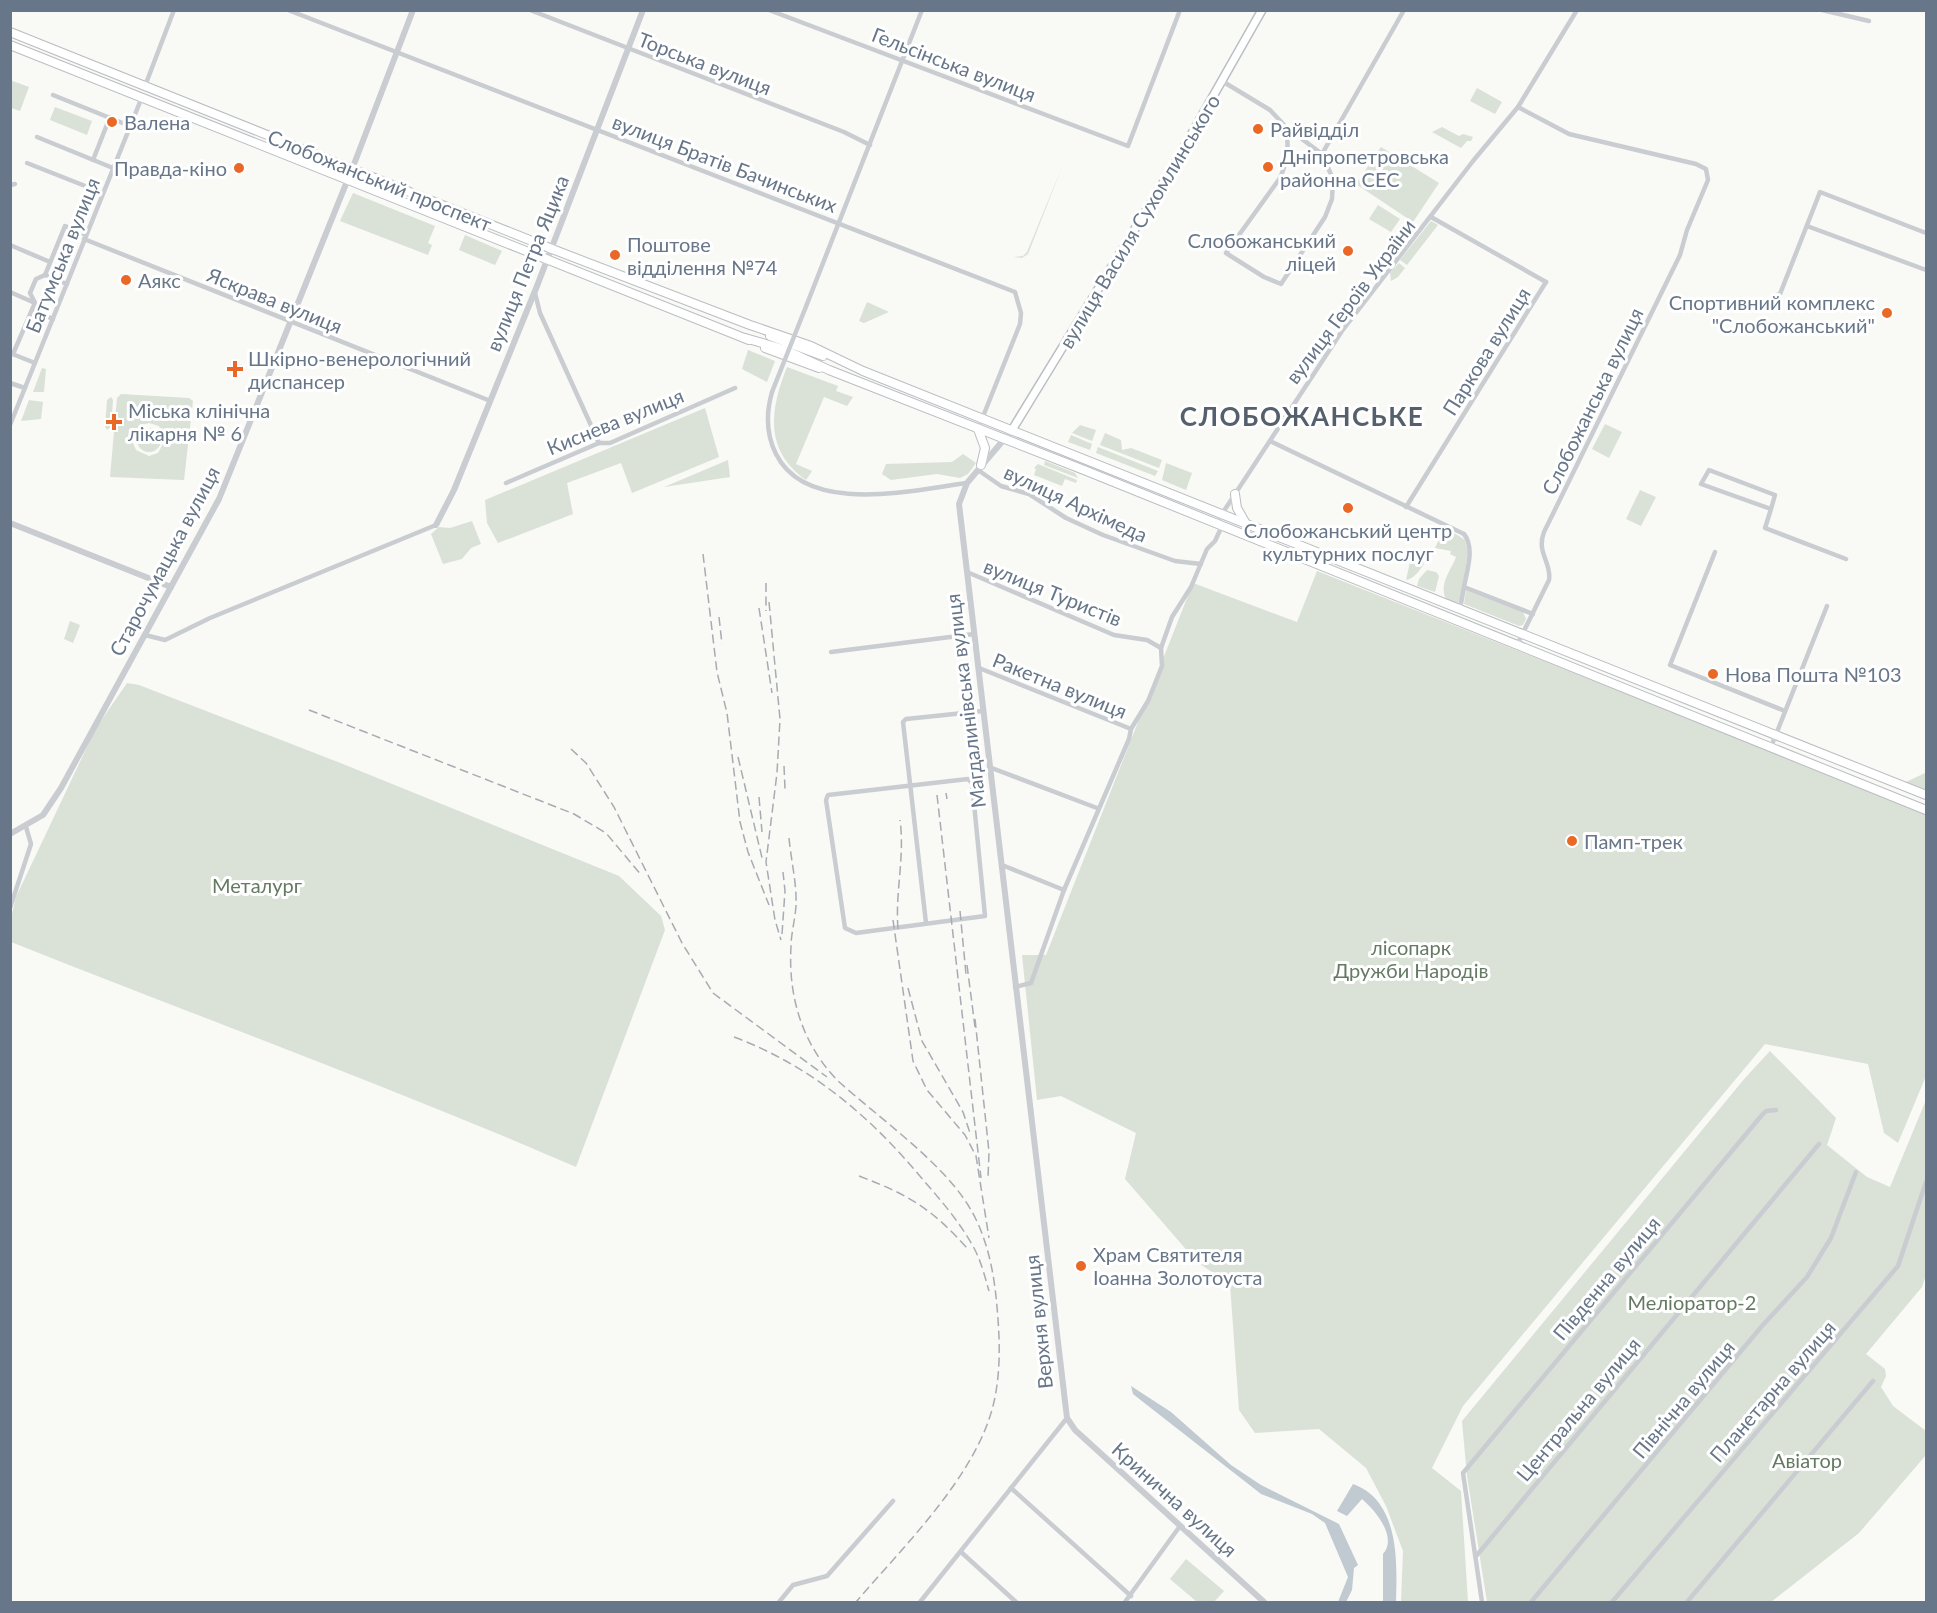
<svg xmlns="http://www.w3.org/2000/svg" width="1937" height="1613" font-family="Lato,sans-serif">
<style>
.green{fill:#dae1d7;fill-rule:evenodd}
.water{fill:#c1cad0}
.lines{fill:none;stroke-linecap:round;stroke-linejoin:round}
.secondary-casing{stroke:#bbbfc4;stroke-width:10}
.primary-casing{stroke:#babdc2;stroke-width:10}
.minor{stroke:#c9ccd0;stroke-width:4.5}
.tertiary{stroke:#c9ccd0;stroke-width:6}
.secondary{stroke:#fff;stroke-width:7}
.primary{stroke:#fff;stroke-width:8}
.rail{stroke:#a7acb3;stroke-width:1.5;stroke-dasharray:9 4.5;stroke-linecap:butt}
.minor-bridge{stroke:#c9ccd0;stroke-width:4.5}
.poi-dot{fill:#e96826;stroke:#fff;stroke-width:2}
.labels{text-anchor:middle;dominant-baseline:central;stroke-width:6;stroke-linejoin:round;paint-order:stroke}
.street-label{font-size:20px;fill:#677688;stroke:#fff}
.poi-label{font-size:20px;fill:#677688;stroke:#fff;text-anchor:start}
.park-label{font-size:20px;fill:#657a62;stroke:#fff}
.district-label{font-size:26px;font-weight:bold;letter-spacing:1.5px;fill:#55606d;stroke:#fff}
</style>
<rect width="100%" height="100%" fill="#f9f9f6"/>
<g class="green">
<path d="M10,80L29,87L20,111L11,108Z"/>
<path d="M1477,88L1502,102L1495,114L1470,101Z"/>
<path d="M55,107L92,121L87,135L50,120Z"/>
<path d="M1442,127L1459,136L1463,134L1473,137L1471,141H1467L1461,148L1432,132Z"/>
<path d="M1381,147L1439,183L1413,222L1356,184Z"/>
<path d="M1062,167L1028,254L1022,258L1014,257L1023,256L1027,252Z"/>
<path d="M353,193L435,226L428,243L432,245L428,255L340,221Z"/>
<path d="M1378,205L1400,219L1391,232L1369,219Z"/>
<path d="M1431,221L1438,225L1407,265L1400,260Z"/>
<path d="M465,235L502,251L495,265L459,250Z"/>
<path d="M1399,263L1405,268L1398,277L1391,281L1390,272Z"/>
<path d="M867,302L889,312L864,323L859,321Z"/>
<path d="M748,350L775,361L767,382L742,369Z"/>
<path d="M787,367L838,386L836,391L853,397L847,406L824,397L796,464L812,471L806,480C764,450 770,410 787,367Z"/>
<path d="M42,368L46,369L44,392H33Z"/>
<path d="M121,394L189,398L193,401L184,480L110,477L117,398ZM149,423L159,426L165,440L158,453L149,456L136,450L132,441L139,426Z"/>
<path d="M111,397L113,400L111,427L107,430L105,427L107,400Z"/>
<path d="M29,400L43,402L41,419L21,421Z"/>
<path d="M705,408L719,457L632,493L621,463L567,483L573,514L498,543L487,523L485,500Z"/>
<path d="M1605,424L1622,432L1609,458L1592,449Z"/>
<path d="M1080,425L1096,430L1092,441L1072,433Z"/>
<circle cx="149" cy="440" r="12"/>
<path d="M1105,433L1121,440L1122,450L1131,448L1162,460L1159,468L1100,445Z"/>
<path d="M1071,435L1092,444L1090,450L1068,442Z"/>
<path d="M1098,447L1158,471L1155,476L1096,453Z"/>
<path d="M963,454L976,463L968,474L960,478L937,474L891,480L882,474L886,464L952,462Z"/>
<path d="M728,460L730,477L664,487Z"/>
<path d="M1045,461L1075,473L1078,478L1044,465Z"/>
<path d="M1166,463L1192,473L1186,490L1162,480Z"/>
<path d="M1038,464L1077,480L1076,483L1065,479L1062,486L1034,475L1036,469L1034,468Z"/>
<path d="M1640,490L1656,497L1641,526L1626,519Z"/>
<path d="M472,521L481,544L471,548L462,559L443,564L431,534L439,527L450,528Z"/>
<path d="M1454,533L1465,540L1468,552L1461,601L1458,603L1446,599C1438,584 1452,569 1456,557L1450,554L1451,551L1435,548L1441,535L1450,539Z"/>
<path d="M1417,559L1425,562C1421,569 1414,579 1406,580L1410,562Z"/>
<path d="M1427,570L1436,572L1439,576L1435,592L1417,586L1419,579Z"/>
<path d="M1317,571L1926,813V1076L1898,1143L1884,1133L1868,1064L1765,1044L1463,1406L1432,1468L1461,1491L1468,1602H1401L1403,1551L1386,1506L1366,1468L1319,1429L1255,1433L1239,1410L1230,1284L1197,1262L1125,1179L1136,1133L1061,1096L1037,1100L1022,955H1046L1193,583L1297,622Z"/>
<path d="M1466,590L1523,612L1526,619L1523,625L1519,626L1464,604Z"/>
<path d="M70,621L80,625L73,643L64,639Z"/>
<path d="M127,683L139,685L338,762L619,876L661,916L665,930L576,1167C390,1086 199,1017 11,942V918L16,897L96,728Z"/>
<path d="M1925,773L1926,790L1906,782Z"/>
<path d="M1770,1051L1836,1118L1827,1145L1867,1177L1890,1187L1926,1100V1275L1922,1287L1866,1354L1885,1369L1886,1376L1881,1387L1893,1406L1926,1431V1455L1859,1533L1771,1602H1487L1467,1476L1462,1421L1745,1078Z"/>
<path d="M1186,1559L1224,1591L1214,1602H1197L1170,1579Z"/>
</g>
<g class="water">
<path d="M1131,1386L1171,1412L1231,1465L1261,1485L1339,1524L1358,1565L1354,1568L1352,1590L1346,1602H1338L1348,1577L1325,1523L1312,1514L1261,1494L1138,1398L1133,1394Z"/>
<path d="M1353,1484C1400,1501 1397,1562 1396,1602H1383V1554C1398,1537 1375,1510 1362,1499L1347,1516L1337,1511Z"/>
</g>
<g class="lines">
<g class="secondary-casing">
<path id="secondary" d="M1012,430L1174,165L1262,10"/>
</g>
<g class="primary-casing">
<g id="primary">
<path d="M10,32L552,249L750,325L811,346L863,371L1926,795"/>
<path d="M10,45L749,340"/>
<path d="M770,336L823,356"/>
<path d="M745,338L783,349L829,370L1084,470L1926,810"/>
<path d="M765,348L819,368"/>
<path d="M978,429L985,448L981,465"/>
<path d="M1235,494L1237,508L1245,522"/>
</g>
</g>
<g class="minor">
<path d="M288,10L1015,292L1021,313L1020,324L978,429"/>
<path d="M530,10L844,132L870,145"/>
<path d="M769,10L1128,146L1180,10"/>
<path d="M1822,10L1869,21"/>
<path d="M1222,81L1270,110L1286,127L1322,154L1333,179L1332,199L1325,217L1281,284L1264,277L1226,253L1280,178C1288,160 1289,147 1286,127"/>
<path d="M145,86L174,10"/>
<path d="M53,95L130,126"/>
<path d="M37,137L113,168"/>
<path d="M1322,154L1404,10"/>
<path d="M93,160L110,117"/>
<path d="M27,163L103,193"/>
<path d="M10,185L15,184"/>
<path d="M1431,217L1546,282"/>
<path d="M1807,226L1926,270"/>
<path d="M84,239L488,400"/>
<path d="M10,245L50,262"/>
<path d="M45,275L67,284"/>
<path d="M10,292L35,303"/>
<path d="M535,293L540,313L599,443"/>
<path d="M1777,295L1780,294L1820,192L1926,233"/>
<path d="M807,304L922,10"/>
<path d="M32,310L53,319"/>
<path d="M10,353L35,363"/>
<path d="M13,354L35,303L30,293L36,279L45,275L65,226L86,235"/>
<path d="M10,383L25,388"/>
<path d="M772,392C766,413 766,434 776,454C807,516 912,490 967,483"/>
<path d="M10,425L142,97"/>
<path d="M1270,441L1464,534C1475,548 1467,570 1464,587L1533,614"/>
<path d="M978,470L1001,486L1029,494L1066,518L1103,535L1175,561L1201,564"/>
<path d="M506,483L599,443H610L735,388"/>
<path d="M1406,507L1546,282"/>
<path d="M1771,509L1775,495L1709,470L1701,484L1771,509L1765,528L1846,559"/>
<path d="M1216,523L1342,331L1473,161L1518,107L1577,10"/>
<path d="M1715,552L1670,665L1785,711"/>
<path d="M967,572L1114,635L1147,640L1161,648"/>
<path d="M1460,609L1464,587"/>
<path d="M145,635L165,640L210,618L436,525"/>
<path d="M1517,645L1549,580C1552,563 1536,553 1544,532L1680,255L1687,230L1708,180L1706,169L1696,164L1569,134L1518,107"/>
<path d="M831,652L974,634"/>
<path d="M979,668L1131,729"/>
<path d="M1771,747L1827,606"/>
<path d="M989,767L1097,808"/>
<path d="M968,779L972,783L985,916L856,933L845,928L826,800L828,795Z"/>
<path d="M1002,865L1064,890"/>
<path d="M10,908L31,844L26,827"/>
<path d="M926,923L903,722L906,719L983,711"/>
<path d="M1015,987L1031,983L1064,890L1129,739L1131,729L1148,701L1162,666L1161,648L1172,617L1191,587L1207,549L1215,541L1222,526"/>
<path d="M1011,1488L1131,1596"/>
<path d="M961,1552L1016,1602"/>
<path d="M1477,1555L1819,1144"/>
<path d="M779,1602L793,1585L827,1576L893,1501"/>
<path d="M920,1602L1067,1418"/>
<path d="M1125,1602L1180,1526"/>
<path d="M1482,1602L1463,1473L1762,1115L1766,1111L1776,1110"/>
<path d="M1531,1602L1762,1326L1807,1277L1831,1238L1856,1172"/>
<path d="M1612,1602L1898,1266L1926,1182"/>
<path d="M1687,1602L1873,1381"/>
</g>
<g class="tertiary">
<path d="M1012,430L967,483L959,504L1067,1418L1075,1430L1264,1602"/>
<path d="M10,523L171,587"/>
<path d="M436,525L454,490L537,286L643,10"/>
<path d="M10,834L43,815L61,788L219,499L356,159L413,10"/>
</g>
<use href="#secondary" class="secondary"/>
<use href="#primary" class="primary"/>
<g class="rail">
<path d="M703,554L717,672L727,713L740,822L748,852L769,905"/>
<path d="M766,583V611"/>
<path d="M769,602L780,719L777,773L766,862L775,920L781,940"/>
<path d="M759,608L772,693"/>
<path d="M719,617L722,644"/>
<path d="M309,710L574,814L606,833L642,876"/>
<path d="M571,749L586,763L614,807L682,943L713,993L827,1077"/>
<path d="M738,757L763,862"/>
<path d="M784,766L785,789"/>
<path d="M946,793L947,799"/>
<path d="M937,795L981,1178"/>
<path d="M759,797L762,832"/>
<path d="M789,838C791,860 797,884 796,906C795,920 791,934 791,947C788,998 803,1045 838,1081C877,1116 936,1158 964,1199C986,1230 994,1270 997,1307C1000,1340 1001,1374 993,1406C975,1477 903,1547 856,1602"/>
<path d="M960,911L966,974"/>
<path d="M893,920L913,1061L927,1090L965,1135L976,1156L989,1238"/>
<path d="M898,929C895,892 905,857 900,820"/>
<path d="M782,934L785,891L783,872"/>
<path d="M967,965L975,1027"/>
<path d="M908,988L922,1041L963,1112L971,1136"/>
<path d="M975,1019L989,1152L988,1178"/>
<path d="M734,1037C806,1064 863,1110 913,1168C935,1194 957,1217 974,1248C981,1261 985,1277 989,1291"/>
<path d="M859,1176C909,1195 931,1208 967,1248"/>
</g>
<path class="minor-bridge" d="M772,392L807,304"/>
</g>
<g class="poi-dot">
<circle cx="112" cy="122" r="6"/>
<circle cx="1258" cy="129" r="6"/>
<circle cx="1268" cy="167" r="6"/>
<circle cx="239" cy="168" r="6"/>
<circle cx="1348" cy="251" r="6"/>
<circle cx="615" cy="255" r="6"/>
<circle cx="126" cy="280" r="6"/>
<circle cx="1887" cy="313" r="6"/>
<path d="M232 360h6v6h6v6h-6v6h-6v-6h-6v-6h6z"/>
<path d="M111 413h6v6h6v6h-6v6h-6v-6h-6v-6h6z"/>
<circle cx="1348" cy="508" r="6"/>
<circle cx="1713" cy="674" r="6"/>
<circle cx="1572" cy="841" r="6"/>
<circle cx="1081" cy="1266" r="6"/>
</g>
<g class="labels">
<g class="street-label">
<text transform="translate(705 63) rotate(21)">Торська вулиця</text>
<text transform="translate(954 64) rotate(21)">Гельсінська вулиця</text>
<text transform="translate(725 163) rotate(21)">вулиця Братів Бачинських</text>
<text transform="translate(380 180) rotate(22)">Слобожанський проспект</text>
<text transform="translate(1139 221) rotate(-59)">вулиця Василя Сухомлинського</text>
<text transform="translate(62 255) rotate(-68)">Батумська вулиця</text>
<text transform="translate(527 263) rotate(-68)">вулиця Петра Яцика</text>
<text transform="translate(275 300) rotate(22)">Яскрава вулиця</text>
<text transform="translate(1350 301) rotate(-53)">вулиця Героїв України</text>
<text transform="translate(1486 351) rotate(-58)">Паркова вулиця</text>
<text transform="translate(1592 401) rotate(-64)">Слобожанська вулиця</text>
<text transform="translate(615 421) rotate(-22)">Киснева вулиця</text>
<text transform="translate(1076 503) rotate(25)">вулиця Архімеда</text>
<text transform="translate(164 561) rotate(-62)">Старочумацька вулиця</text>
<text transform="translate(1053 592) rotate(22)">вулиця Туристів</text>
<text transform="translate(1060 685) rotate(22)">Ракетна вулиця</text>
<text transform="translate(965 701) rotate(-97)">Магдалинівська вулиця</text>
<text transform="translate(1606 1278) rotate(-50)">Південна вулиця</text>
<text transform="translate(1038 1322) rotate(-96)">Верхня вулиця</text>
<text transform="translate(1772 1391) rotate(-49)">Планетарна вулиця</text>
<text transform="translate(1683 1399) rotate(-50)">Північна вулиця</text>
<text transform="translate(1578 1409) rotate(-50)">Центральна вулиця</text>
<text transform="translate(1175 1499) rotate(42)">Кринична вулиця</text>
</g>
<g class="poi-label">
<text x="124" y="122">Валена</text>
<text x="1270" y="129">Райвідділ</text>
<text x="1280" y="156">Дніпропетровська<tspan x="1280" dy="23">районна СЕС</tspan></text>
<text x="227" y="168" text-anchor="end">Правда-кіно</text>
<text x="1336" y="240" text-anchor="end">Слобожанський<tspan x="1336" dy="23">ліцей</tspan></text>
<text x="627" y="244">Поштове<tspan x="627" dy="23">відділення №74</tspan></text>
<text x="138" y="280">Аякс</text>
<text x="1875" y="302" text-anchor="end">Спортивний комплекс<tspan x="1875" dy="23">"Слобожанський"</tspan></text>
<text x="248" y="358">Шкірно-венерологічний<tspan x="248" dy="23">диспансер</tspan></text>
<text x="128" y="410">Міська клінічна<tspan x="128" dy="23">лікарня № 6</tspan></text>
<text x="1348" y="530" text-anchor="middle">Слобожанський центр<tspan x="1348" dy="23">культурних послуг</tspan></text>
<text x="1725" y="674">Нова Пошта №103</text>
<text x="1584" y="841">Памп-трек</text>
<text x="1093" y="1254">Храм Святителя<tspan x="1093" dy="23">Іоанна Золотоуста</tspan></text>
</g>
<g class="park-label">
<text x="257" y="885">Металург</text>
<text x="1411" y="947">лісопарк<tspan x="1411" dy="23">Дружби Народів</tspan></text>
<text x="1692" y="1302">Меліоратор-2</text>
<text x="1807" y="1460">Авіатор</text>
</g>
<g class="district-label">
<text x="1302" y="416">СЛОБОЖАНСЬКЕ</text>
</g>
</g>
<rect width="1937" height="1613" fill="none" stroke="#677688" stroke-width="24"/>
</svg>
